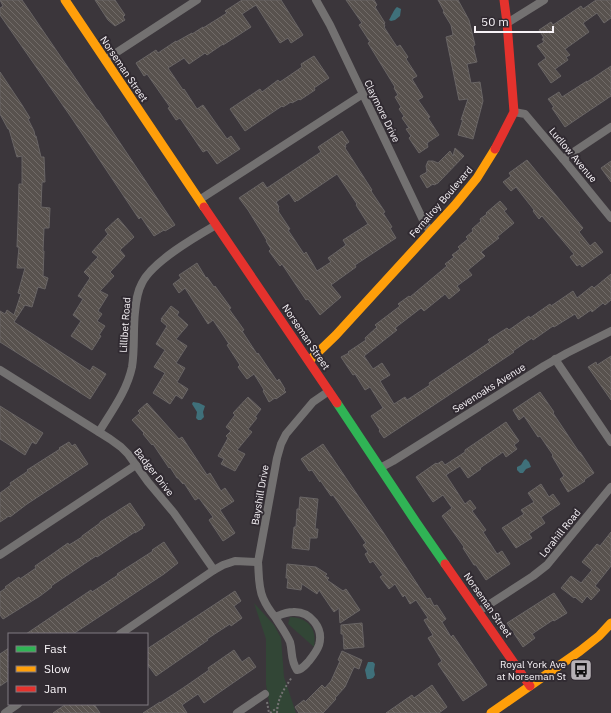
<svg xmlns="http://www.w3.org/2000/svg" width="611" height="713" font-family="'IBM Plex Sans',sans-serif">
<style>
.park{fill:#324636}
.water{fill:#3f707a}
.building{fill:url(#building-back-hatch);stroke:#696565;fill-rule:evenodd}
.lines{fill:none;stroke-linecap:round;stroke-linejoin:round}
.path{stroke:#757374;stroke-width:2;stroke-dasharray:2 2;stroke-linecap:butt}
.street{stroke:#737171;stroke-width:8}
.fast{stroke:#30b455;stroke-width:9}
.slow{stroke:#ff9f0a;stroke-width:9}
.jam{stroke:#e5322d;stroke-width:9}
.labels{text-anchor:middle;dominant-baseline:central;stroke-width:4;stroke-linejoin:round;paint-order:stroke}
.street-label{font-size:10px;fill:#f7f3f7;stroke:#312b32}
.poi-label{font-size:10px;fill:#f7f3f7;stroke:#312b32;text-anchor:end}
</style>
<defs>
<pattern id="building-back-hatch" width="6" height="6" patternUnits="userSpaceOnUse"><rect width="6" height="6" fill="#58524e"/><path d="M-1 5l2 2M0 0l6 6M5-1l2 2" fill="none" stroke="#716b68"/></pattern>
</defs>
<rect width="100%" height="100%" fill="#3b363b"/>
<g class="park">
<path d="M254,603L274,625L281,638L284,677L296,713H271L266,685V639Z"/>
<path d="M290,617C309,618 317,629 314,647L288,624Z"/>
</g>
<g class="water">
<path d="M397,7L401,9L400,16L395,20L391,21L389,20C391,17 394,9 397,7Z"/>
<path d="M193,402L199,403L205,406L203,412L204,417L201,420H198L196,418L197,412L192,404Z"/>
<path d="M526,459L529,462L531,467L526,469L523,473H520L517,470V467L521,465L524,460Z"/>
<path d="M368,662H373L375,664L374,670L375,675L373,678L370,679H367L365,670Z"/>
</g>
<g class="building">
<path d="M0,0H22L97,110H98L175,225L165,231L164,230L154,236L141,217L139,219L71,117L0,15V8L3,6Z"/>
<path d="M95,0H115L125,15L123,17L125,20L115,26L108,20Z"/>
<path d="M242,0H281L303,35L291,43L288,38L280,43L256,5L242,14L251,27L223,45V44L207,55L205,53L189,64L184,58L168,68L183,90L184,89L197,109L203,105L227,139L231,136L240,149L217,164L207,150L203,152L180,118L176,120L168,108L170,107L147,74L144,76L136,63L156,50L158,53L176,41V42L192,33V34L203,27V28L227,13L225,11Z"/>
<path d="M346,0H374L377,5L375,7L385,23L384,24L385,26L384,27L397,47L400,45L408,57L406,59L417,76L412,79L423,97L418,100L430,117L428,118L439,135L427,143L428,147L419,153L409,138L411,136L406,129L409,128L402,118L404,116L399,109L401,107L395,97L398,95L394,88L395,87L368,43L370,42L359,25L362,23Z"/>
<path d="M438,0H458L469,20L475,45L473,46L477,62L467,64L471,83L480,82L483,101L473,139L458,135L463,119L461,120L468,99L459,100L446,37L453,35L451,25L443,12L444,11Z"/>
<path d="M596,0H611V18L604,23L597,13L583,23L589,32L565,49L570,55L566,57L568,60L555,69L561,76L551,83L538,64L546,58L537,46L544,42L542,39L544,38L539,30L551,22L553,25L581,6L583,9Z"/>
<path d="M314,56L329,78L314,88L315,90L300,100L299,99L292,103L291,102L283,107L282,106L245,131L230,109L260,89L262,92L278,80L280,82L302,67L301,64Z"/>
<path d="M611,66V96L565,127L552,108L554,107L548,99L559,92L562,97L587,81V82Z"/>
<path d="M0,72L22,105L30,118L28,119L34,131L35,136H36L41,157H44L45,182H42L41,207L50,208L49,228H44L43,251H44L43,276L48,278L45,289L38,287L32,307L25,305L14,322L90,371L93,366L106,374L90,399L0,342V311L5,314L7,310L14,315L21,294L18,293L25,268H17L19,247H17L18,220L19,184H22V156L17,157L9,129H8L0,114Z"/>
<path d="M342,131L349,142L345,145L346,147L345,148L372,190L371,191L385,212L383,213L392,227L390,228L396,238L355,265L356,267L331,285L341,297L320,315L308,299L306,300L282,264L280,266L269,251L271,249L266,241H267L266,239L248,210L239,198L263,182L267,188L321,152L318,147ZM337,174L357,204L356,205L368,224L343,240L346,245L328,258L331,262L317,271L306,252L304,254L288,230L290,229L278,211L279,210L278,208L279,207L276,202L289,193L295,202L297,200V201Z"/>
<path d="M455,148L464,156L438,183L434,185L433,184L427,188L420,176L427,172L426,166L428,161H433L438,163L450,151L453,156Z"/>
<path d="M527,160L583,228L579,232L590,246L595,242L603,252L582,267L580,264L577,266L570,257L574,254L542,216L539,219L533,211L534,210L516,187L511,191L503,182L511,176L509,173Z"/>
<path d="M611,161V182L601,168Z"/>
<path d="M500,201L507,209L504,211L514,223L497,237L499,238L481,252L485,256L468,270L472,275L457,286L460,290L449,299L445,294L424,311L421,308L395,328L397,330L364,356L373,369L382,363L390,375L380,381L394,404L405,397L407,400L430,385L429,383L490,342L488,340L507,328L509,330L529,316L530,318L550,304L551,306L573,291L577,298L592,286L594,288L611,274V300L605,305L603,303L592,312L591,310L578,319L575,314L554,327L553,326L533,340L532,338L513,351L514,352L384,438L379,431L380,430L371,416L383,408L370,387L365,390L355,374L353,375L341,357L349,353L348,352L366,340L365,338L377,327L375,325L400,306L398,304L409,296L410,297L447,266L445,264L454,257L452,255L460,249L458,247L468,239L466,237L473,231L472,229L481,221L480,219L487,214L486,213Z"/>
<path d="M118,218L134,237L120,250L125,256L110,272L114,276L100,291L108,295L98,311L102,314L97,321L105,326L99,335L101,336L92,350L71,336L81,321L73,315L83,299L78,296L90,278L84,272L98,257L92,252L108,234L105,230Z"/>
<path d="M197,263L206,278L207,277L214,287L215,286L231,308L229,309L244,330L242,331L257,354L258,353L277,381L279,379L285,389L284,390L286,392L276,399L275,398L269,402L263,391L264,390L254,374L247,379L238,367L240,365L227,345L229,344L213,320L208,324L185,288L179,293L173,284L181,278L179,275Z"/>
<path d="M171,306L179,312L177,315L188,325L176,339L187,346L176,363L185,368L177,382L188,389L182,399L176,395L170,404L153,393L165,373L154,367L165,350L156,344L167,326L161,321L162,319H161Z"/>
<path d="M611,356V400L588,367L596,362L597,365Z"/>
<path d="M540,392L554,412L553,413L579,452H580L594,473L584,480L585,481L568,492L560,479L564,476L552,456L553,455L540,436L538,437L524,416L519,420L513,410Z"/>
<path d="M248,397L261,409L255,417L257,418L248,429L252,432L237,450L245,454L235,471L221,464L224,459L218,456L228,438L226,436L231,431L226,427L235,415L233,413Z"/>
<path d="M147,403L179,439L182,437L207,475L210,473L221,491L225,488L234,501L220,510L235,533L223,541L209,520L213,517L199,498L195,500L184,483L183,484L178,478H177L170,467L169,468L153,444L152,445L143,434L144,433L132,420L140,413L138,411Z"/>
<path d="M0,406L43,433L36,444L32,442L25,455L0,439Z"/>
<path d="M506,422L519,441L514,445L517,449L506,457L503,452L480,468L481,469L468,478L460,466L446,475L465,504L470,500L476,508L472,511L486,530L483,532L497,554L502,551L510,564L486,580L476,565H474L463,548L464,547L442,516L452,508L443,495L433,502L416,477L436,463L437,464L442,461L445,465L465,452V450Z"/>
<path d="M69,442L72,446L75,444L88,464L27,504L10,517L9,516L0,522V493L11,485L10,483L28,471L27,470L60,449L59,448Z"/>
<path d="M323,444L352,487L383,532L427,599L430,598L434,606L437,605L446,619L442,622L451,637L453,635L487,685L463,701L438,664L442,661L428,638L433,635L424,620L428,618L416,600L410,604L405,595L403,597L395,584L389,589L380,577L383,575L373,561L370,563L365,554L368,552L363,545L366,543L333,495L331,496L320,480V482L312,470L309,471L301,459Z"/>
<path d="M541,484L549,497L553,494L560,504L541,517L545,523L529,534L532,538L516,548L502,528L524,514L521,510L534,502L528,493Z"/>
<path d="M300,497L318,499L315,529H318L317,538H310L309,550L292,548L294,527H296L297,509H299Z"/>
<path d="M130,503L145,525L142,527L143,528L135,533V532L97,557L96,556L51,586L52,587L40,596L3,619L0,615V592L6,588L5,587L19,577L20,579L36,568L35,566L51,555L68,543L69,545L82,537V536L100,523V522Z"/>
<path d="M611,532V566L595,586L600,590L591,600L587,596L582,603L575,597L574,598L561,588L571,576L581,583L592,570L582,562L597,544L600,546Z"/>
<path d="M164,542L178,563L164,574L73,634H26L91,590L92,592L118,575L117,574L153,551L152,550Z"/>
<path d="M287,564L316,567L327,574L325,576L329,578L327,580L343,591L346,589L360,610L340,623L339,608L334,612L319,590L317,594L302,584L301,590L287,588L288,578H286Z"/>
<path d="M235,591L241,601L234,606L242,618L231,626L230,624L207,639L208,640L156,676L147,664V649Z"/>
<path d="M554,593L567,613L554,621L553,620L532,634L535,638L523,647L507,623Z"/>
<path d="M362,623L364,647L344,649L343,634H341V625Z"/>
<path d="M9,648V680L0,686V654Z"/>
<path d="M234,650L242,662L249,657L256,667L204,703L198,694L182,705L187,713H143L160,702V703L183,688L209,670L208,668Z"/>
<path d="M342,651L362,660L359,669L354,667L345,687L335,698L336,699L323,713H299L295,707L304,700L305,702L322,685L325,688L331,681L340,661L338,660Z"/>
<path d="M432,685L447,707L439,713H386L412,695L414,698Z"/>
<path d="M66,704H94L100,713H53Z"/>
</g>
<g class="lines">
<g class="path">
<path d="M267,702L269,713"/>
<path d="M270,713L277,708"/>
<path d="M277,713C278,697 283,691 292,677"/>
</g>
<g class="street">
<path d="M316,0L330,25L423,220L430,231"/>
<path d="M507,23L544,0"/>
<path d="M105,60L197,0"/>
<path d="M514,112L525,114L563,159L611,218"/>
<path d="M563,159L611,127"/>
<path d="M199,200L363,94"/>
<path d="M555,359L611,442"/>
<path d="M0,370L110,439L121,447L128,454L148,482L174,513L214,570"/>
<path d="M99,432C111,412 127,391 132,367C135,349 133,330 135,312C136,302 137,292 142,283C152,262 195,237 216,225"/>
<path d="M380,468L393,461L544,366L567,353L611,331"/>
<path d="M0,555L136,465"/>
<path d="M479,611L533,576L547,565L611,487"/>
<path d="M275,617C280,625 286,633 290,642C293,653 290,659 297,670C303,669 305,665 309,661C313,656 317,651 319,645C324,628 310,611 293,612C286,612 280,615 275,617C270,611 266,605 263,598C258,587 259,573 258,562L277,458L281,444L286,434L313,402L329,391"/>
<path d="M120,634L214,570L223,565L235,561L258,562"/>
<path d="M5,713L18,704"/>
<path d="M237,713L265,694"/>
</g>
<path class="fast" d="M337,403L416,522L445,564"/>
<g class="slow">
<path d="M65,0L204,207"/>
<path d="M309,361L336,335L455,205L477,178L495,149"/>
<path d="M491,713L580,651L599,636L611,623"/>
</g>
<g class="jam">
<path d="M495,149L514,112L507,23L504,0"/>
<path d="M204,207L337,403"/>
<path d="M445,564L530,686"/>
</g>
</g>
<defs>
<g id="bus-square" transform="scale(1.15)"><rect x="-9" y="-9" width="18" height="18" rx="4" fill="#b5b1b5" stroke="#312b32"/><path d="M-5-6H5V4H4V6H2V4H-2V6H-4V4H-5ZM-3.5-4V0h7V-4ZM-3.5 1.2v1.5H-2V1.2ZM2 1.2v1.5H3.5V1.2Z" fill="#111"/></g>
</defs>
<g fill-rule="evenodd">
<use href="#bus-square" x="581" y="670"/>
</g>
<g class="labels">
<g class="street-label">
<text transform="translate(124 69) rotate(56)">Norseman Street</text>
<text transform="translate(382 111) rotate(64)">Claymore Drive</text>
<text transform="translate(573 155) rotate(50)">Ludlow Avenue</text>
<text transform="translate(441 202) rotate(-49)">Fernalroy Boulevard</text>
<text transform="translate(125 325) rotate(-86)">Lillibet Road</text>
<text transform="translate(306 337) rotate(56)">Norseman Street</text>
<text transform="translate(489 388) rotate(-32)">Sevenoaks Avenue</text>
<text transform="translate(154 472) rotate(52)">Badger Drive</text>
<text transform="translate(260 495) rotate(-80)">Bayshill Drive</text>
<text transform="translate(560 533) rotate(-51)">Lorahill Road</text>
<text transform="translate(488 605) rotate(55)">Norseman Street</text>
</g>
<g class="poi-label">
<text x="566" y="664">Royal York Ave<tspan x="566" dy="12">at Norseman St</tspan></text>
</g>
</g>
<rect x="8" y="633" width="140" height="72" fill="#312b32" stroke="#807b81"/>
<rect x="16" y="646" width="20" height="6" fill="#30b455" stroke="#807b81"/>
<text x="44" y="653" font-size="12" fill="#f7f3f7">Fast</text>
<rect x="16" y="666" width="20" height="6" fill="#ff9f0a" stroke="#807b81"/>
<text x="44" y="673" font-size="12" fill="#f7f3f7">Slow</text>
<rect x="16" y="686" width="20" height="6" fill="#e5322d" stroke="#807b81"/>
<text x="44" y="693" font-size="12" fill="#f7f3f7">Jam</text>
<path d="M475 26v6h78v-6" fill="none" stroke="#f7f3f7" stroke-width="2"/>
<text x="481" y="26" font-size="12" fill="#f7f3f7" stroke="#312b32" stroke-width="3" paint-order="stroke">50 m</text>
</svg>
